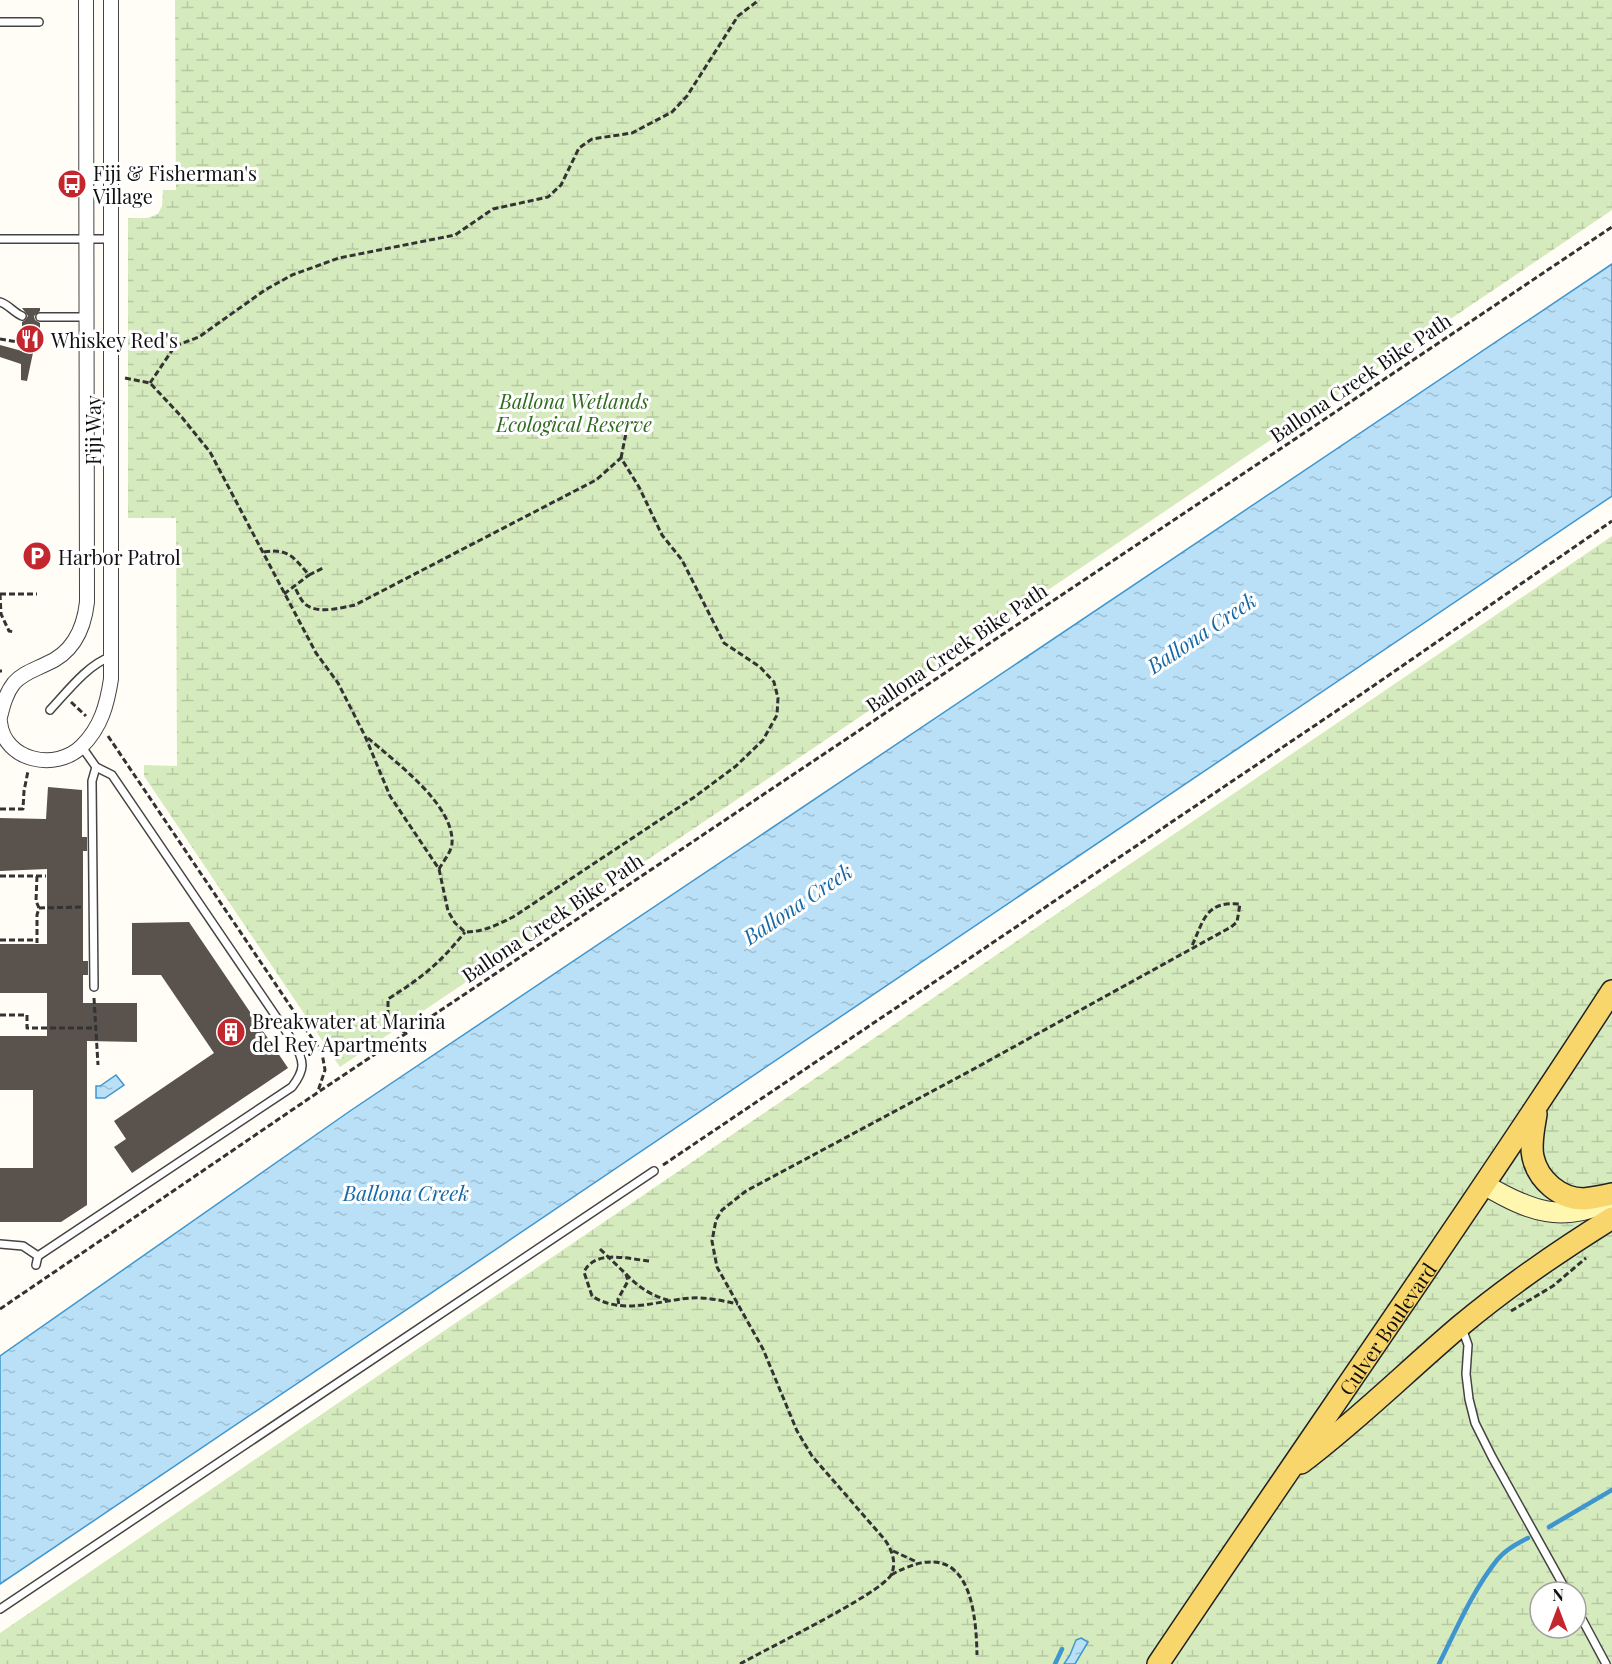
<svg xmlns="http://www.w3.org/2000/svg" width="1612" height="1664" font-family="'Playfair Display',serif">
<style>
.wetland{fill:url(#wetland-marsh);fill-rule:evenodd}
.water{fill:url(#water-ripples);stroke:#3f96cf;stroke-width:1.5}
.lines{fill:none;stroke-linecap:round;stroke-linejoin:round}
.stream{stroke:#3f96cf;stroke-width:4.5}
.building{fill:#5a524d}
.service-casing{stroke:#444;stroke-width:10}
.minor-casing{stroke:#444;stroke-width:16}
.secondary-casing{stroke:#333;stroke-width:22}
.primary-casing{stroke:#222;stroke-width:24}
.path{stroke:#333;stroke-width:3;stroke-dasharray:6 3;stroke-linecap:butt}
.service{stroke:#fff;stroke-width:7}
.minor{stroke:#fff;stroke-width:14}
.secondary{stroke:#fff6b0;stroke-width:20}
.primary{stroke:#f9d66b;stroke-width:21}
.labels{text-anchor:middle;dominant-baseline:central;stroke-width:6;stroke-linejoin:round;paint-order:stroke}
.poi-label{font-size:20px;fill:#111;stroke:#fff;text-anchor:start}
.street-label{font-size:20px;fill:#111;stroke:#fff}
.park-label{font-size:20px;font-style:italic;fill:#2f6b1f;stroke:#fff}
.water-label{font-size:21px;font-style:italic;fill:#1768a6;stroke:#fff}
</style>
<defs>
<pattern id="wetland-marsh" width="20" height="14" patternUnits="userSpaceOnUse" patternTransform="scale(1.5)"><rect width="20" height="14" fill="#d5ebbd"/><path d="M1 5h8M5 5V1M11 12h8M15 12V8" fill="none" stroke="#b6c8a1"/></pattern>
<pattern id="water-ripples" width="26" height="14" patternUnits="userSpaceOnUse" patternTransform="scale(1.5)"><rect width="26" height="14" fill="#b9e0f7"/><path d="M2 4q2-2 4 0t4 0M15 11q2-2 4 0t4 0" fill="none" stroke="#9ebfd3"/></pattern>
</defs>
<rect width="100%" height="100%" fill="#fffdf5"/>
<g class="wetland">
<path d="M175,0H1612V210L340,1067L144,776V765L177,766L176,518H128V218H147L158,214L162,206L163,190H176Z"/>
<path d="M1612,536V1664H0V1633ZM1540,1592H1576V1628H1540Z"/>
</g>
<g class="water">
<path d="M1612,264V496L0,1584V1356L350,1111Z"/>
<path d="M116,1075L124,1085L105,1098H96V1086H100Z"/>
<path d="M1081,1638L1088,1642L1075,1664H1064L1070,1655L1076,1640Z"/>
</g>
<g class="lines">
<g class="stream">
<path d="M1549,1527L1612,1490"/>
<path d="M1055,1664L1062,1649"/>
<path d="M1439,1664C1456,1630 1473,1590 1497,1560C1505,1550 1516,1544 1528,1538"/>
</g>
</g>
<g class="building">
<path d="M22,308H40V311L34,316L35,320L40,323V334H37L27,381L21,380V364L0,357V345L22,351V322L25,320L28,316Z"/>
<path d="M48,787L82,790V837H87V851H83V961H88V975H83V1003H137V1042L87,1041V1205L61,1222H0V1168H33V1090H0V1036H47V993H0V944H47V869L0,871V818L46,819Z"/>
<path d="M189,922L288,1068L132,1173L114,1147L126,1139L114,1121L214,1053L161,975H132V923Z"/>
</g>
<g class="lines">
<g class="service-casing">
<g id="service">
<path d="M0,22H39"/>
<path d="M0,239H111"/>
<path d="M0,302C8,304 13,312 22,316"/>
<path d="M40,317H86"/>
<path d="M50,710C66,693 89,663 111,657"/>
<path d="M94,987L92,781L96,767"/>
<path d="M0,1244L23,1246L38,1256L292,1087C305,1070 305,1062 294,1043L112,775L96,767L82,747"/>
<path d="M36,1265L38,1256"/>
<path d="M1462,1328L1468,1345L1466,1374L1469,1399L1475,1423L1492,1457L1567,1592"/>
<path d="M1576,1608L1606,1664"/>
<path d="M0,1609L654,1171"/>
</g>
</g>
<g class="minor-casing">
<g id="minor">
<path d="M0,717C3,705 6,693 14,683C23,673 34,670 46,664C73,653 84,629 87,602L86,0"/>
<path d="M0,722C4,761 56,772 82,746C101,727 107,705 111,679V0"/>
</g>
</g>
<g class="secondary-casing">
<path id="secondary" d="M1485,1185C1531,1212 1561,1223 1612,1200"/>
</g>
<g class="primary-casing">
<g id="primary">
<path d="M1536,1114C1534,1128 1530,1143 1533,1157C1538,1180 1560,1199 1584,1199C1593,1198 1603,1196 1612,1194"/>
<path d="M1301,1463C1357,1421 1407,1371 1460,1326C1508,1286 1559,1251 1612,1218"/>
<path id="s1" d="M1158,1664C1309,1439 1465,1218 1612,991"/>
</g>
</g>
<g class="path">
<path d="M0,339L24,343"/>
<path d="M125,378L150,383L180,415L210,452L316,653L338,683L365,736L390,796L439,869L448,911L455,923L465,932C483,932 497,925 513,917L693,798L736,766L763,740L777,715L778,698L774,682L760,667L724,643L682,560L662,535L639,487L621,458L596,480L355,605C340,608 316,615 304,603C300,599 297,591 294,586"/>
<path d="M150,383L175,346L199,337L265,290L292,275L339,258L455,235L493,209L548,197L561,185L579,148L592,139L632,133L672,112L687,96L738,16L759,0"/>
<path d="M621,458L628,423"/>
<path d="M264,552C289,548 294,558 309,575L323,568"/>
<path d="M0,594L1,614L9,631L14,632"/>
<path d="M0,594H37"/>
<path d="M284,594L309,575"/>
<path d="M0,671H2"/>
<path d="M71,702L86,716"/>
<path d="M108,736L322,1053L325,1070L318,1091"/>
<path d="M368,738C395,762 455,805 452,844C451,852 443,862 439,869"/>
<path d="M0,809H23L24,791L28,771"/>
<path d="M0,876H46"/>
<path d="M37,876L36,901L39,908L37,915V943"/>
<path d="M39,908L83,907"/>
<path d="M0,940H37"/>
<path d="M94,998L98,1065"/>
<path d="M0,1015H27V1028H97"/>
<path d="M406,1033L388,1022V999C423,977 439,964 465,932"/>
<path d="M663,1165L1363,693L1612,521"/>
<path d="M600,1249L626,1274L628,1281L618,1299L619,1306"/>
<path d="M649,1261C628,1259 595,1249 584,1272L592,1296C623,1316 658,1300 692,1298C707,1297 723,1301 738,1304"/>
<path d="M626,1274C638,1287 652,1296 668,1300"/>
<path d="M0,1309L317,1093L1612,227"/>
<path d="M1511,1311L1553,1286L1586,1258"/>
<path d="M893,1551L917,1562"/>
<path d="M891,1575C964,1534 976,1597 977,1655"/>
<path d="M740,1664C766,1649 880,1594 891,1575C897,1563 892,1550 885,1540L812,1456L797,1431L763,1349L717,1267L712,1241L716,1220L722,1210L746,1191L970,1071L1231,927L1237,922L1240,904C1205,901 1204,920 1191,948"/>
</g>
<use href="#service" class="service"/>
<use href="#minor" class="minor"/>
<use href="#secondary" class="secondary"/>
<use href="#primary" class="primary"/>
</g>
<defs>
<g id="bus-disc" transform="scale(1.5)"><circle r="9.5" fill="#c4262e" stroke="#fff"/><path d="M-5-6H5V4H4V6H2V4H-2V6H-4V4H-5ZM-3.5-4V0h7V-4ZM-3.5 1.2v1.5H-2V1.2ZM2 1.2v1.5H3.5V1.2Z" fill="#fff"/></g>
<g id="restaurant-disc" transform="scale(1.5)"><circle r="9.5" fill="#c4262e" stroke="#fff"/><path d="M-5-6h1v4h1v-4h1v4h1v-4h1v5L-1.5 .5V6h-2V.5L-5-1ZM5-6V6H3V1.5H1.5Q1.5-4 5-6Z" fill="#fff"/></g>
<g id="parking-disc" transform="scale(1.5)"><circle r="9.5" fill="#c4262e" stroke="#fff"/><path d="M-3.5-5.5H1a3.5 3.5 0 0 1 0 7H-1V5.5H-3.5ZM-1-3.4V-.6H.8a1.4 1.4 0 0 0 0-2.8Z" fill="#fff"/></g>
<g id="building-disc" transform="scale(1.5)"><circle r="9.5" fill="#c4262e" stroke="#fff"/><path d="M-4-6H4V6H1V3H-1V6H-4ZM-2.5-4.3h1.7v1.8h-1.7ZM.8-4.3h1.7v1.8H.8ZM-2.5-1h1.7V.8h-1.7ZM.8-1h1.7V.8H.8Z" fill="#fff"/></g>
</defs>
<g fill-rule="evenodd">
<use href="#bus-disc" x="72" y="184"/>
<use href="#restaurant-disc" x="30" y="339"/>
<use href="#parking-disc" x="37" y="556"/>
<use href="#building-disc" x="231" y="1032"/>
</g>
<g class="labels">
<g class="poi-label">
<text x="93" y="172">Fiji &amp; Fisherman's<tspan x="93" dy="23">Village</tspan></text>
<text x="51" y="339">Whiskey Red's</text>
<text x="58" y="556">Harbor Patrol</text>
<text x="252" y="1020">Breakwater at Marina<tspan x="252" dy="23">del Rey Apartments</tspan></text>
</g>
<g class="street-label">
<text transform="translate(1360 377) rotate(-34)">Ballona Creek Bike Path</text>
<text transform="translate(92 430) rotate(-90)">Fiji Way</text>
<text transform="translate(956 647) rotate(-34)">Ballona Creek Bike Path</text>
<text transform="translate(552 917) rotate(-34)">Ballona Creek Bike Path</text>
<text stroke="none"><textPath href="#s1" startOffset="406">Culver Boulevard</textPath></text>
</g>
<g class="park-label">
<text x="574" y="400">Ballona Wetlands<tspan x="574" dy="23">Ecological Reserve</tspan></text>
</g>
<g class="water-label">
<text transform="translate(1201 632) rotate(-34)">Ballona Creek</text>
<text transform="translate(797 903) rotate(-34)">Ballona Creek</text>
<text x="406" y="1192">Ballona Creek</text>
</g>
</g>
<g transform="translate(1558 1610)"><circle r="28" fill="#ffffff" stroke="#a0a0a0" stroke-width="1.5"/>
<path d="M0-4.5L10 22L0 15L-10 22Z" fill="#c4262e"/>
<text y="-9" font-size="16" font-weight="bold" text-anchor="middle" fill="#111111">N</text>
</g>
</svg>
